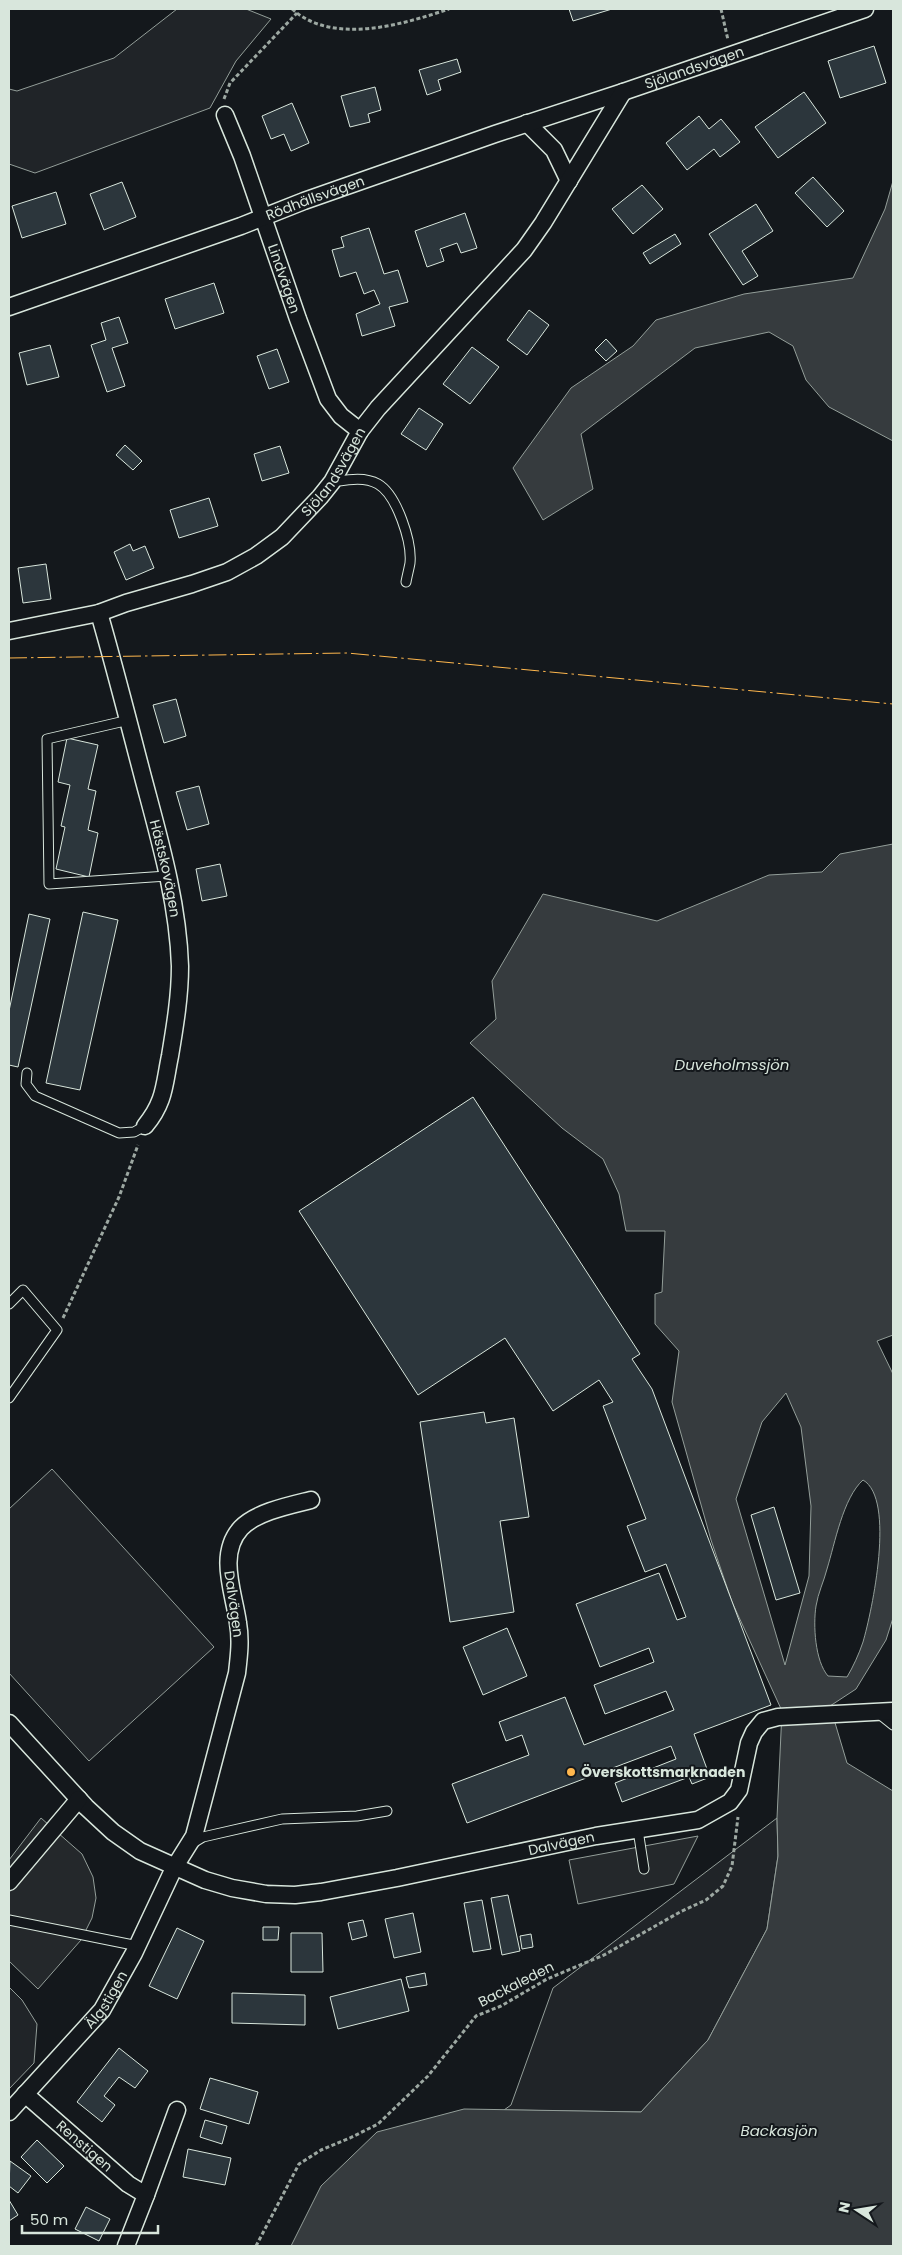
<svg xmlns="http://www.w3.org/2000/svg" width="902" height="2255" font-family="Poppins,sans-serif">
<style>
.green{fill:#202428;stroke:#939e99}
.parking{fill:#24282b;stroke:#939e99}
.water{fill:#363b3e;stroke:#939e99;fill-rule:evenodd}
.building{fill:#2c363c;stroke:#d8e6dc}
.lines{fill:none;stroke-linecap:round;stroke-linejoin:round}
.service-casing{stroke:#d8e6dc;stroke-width:11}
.minor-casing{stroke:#d8e6dc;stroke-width:19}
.path{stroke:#9da8a2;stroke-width:3;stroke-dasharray:4 2.5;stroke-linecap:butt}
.service{stroke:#14181c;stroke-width:9}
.minor{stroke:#14181c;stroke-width:16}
.power{stroke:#ffb74d;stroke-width:1;stroke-dasharray:18 4 2.5 4;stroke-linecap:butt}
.poi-dot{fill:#ffb74d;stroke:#14181c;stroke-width:2}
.labels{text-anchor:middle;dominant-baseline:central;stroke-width:4;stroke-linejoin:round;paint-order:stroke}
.street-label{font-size:14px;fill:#d8e6dc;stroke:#14181c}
.poi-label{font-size:14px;font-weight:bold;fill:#d8e6dc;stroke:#14181c;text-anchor:start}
.water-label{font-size:15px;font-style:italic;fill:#d8e6dc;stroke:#14181c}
</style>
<rect width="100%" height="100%" fill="#14181c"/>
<g class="green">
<path d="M177,9H246L271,19L236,61L210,108L35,173L9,164V89L17,91L114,58Z"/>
<path d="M52,1469L214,1647L89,1761L9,1673V1509Z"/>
<path d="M777,1818L778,1856L767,1929L708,2040L641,2112L504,2110L511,2105L553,1988Z"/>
<path d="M9,1987L22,2000L37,2024L34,2063L9,2089Z"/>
</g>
<g class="parking">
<path d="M41,1818L82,1854L93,1877L96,1898L92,1918L81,1940L38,1989L9,1961V1860Z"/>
<path d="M698,1836L674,1884L578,1904L569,1860Z"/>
</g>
<g class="water">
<path d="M893,181V441L829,407L806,380L793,346L769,332L695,348L581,434L593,489L543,520L513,468L571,388L633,346L656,320L744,294L853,278L885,209Z"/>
<path d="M893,844V1335L877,1341L893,1374V1618L886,1640L856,1689L830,1706L847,1763L893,1791V2246H291L321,2186L377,2132L464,2109L641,2112L708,2040L767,1929L778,1856L777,1818L782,1711L732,1602L711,1540L672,1402L679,1351L655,1324V1294L662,1292L665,1231H626L619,1194L603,1159L562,1128L470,1043L496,1019L492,981L543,894L657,921L769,875L822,872L840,854ZM786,1393L801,1427L811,1506L809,1576L785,1665L736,1499L762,1422ZM863,1480C896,1499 872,1611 863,1642C859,1654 853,1667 847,1677L828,1676C815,1661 813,1625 816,1606C818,1593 824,1581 827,1569C835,1543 843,1498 863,1480Z"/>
</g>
<g class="building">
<path d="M569,9H612L573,21Z"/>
<path d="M874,46L886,83L840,98L828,61Z"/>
<path d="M457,59L461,72L438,80L441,90L427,95L419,70Z"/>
<path d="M375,87L381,110L368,114L370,122L350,127L341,96Z"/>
<path d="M804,92L826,123L778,158L755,127Z"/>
<path d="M292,103L309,143L291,151L284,134L271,139L262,116Z"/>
<path d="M699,116L709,129L721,119L740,142L720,157L714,149L687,170L666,143Z"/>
<path d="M813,177L844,211L827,227L795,193Z"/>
<path d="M122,182L136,217L104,230L90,194Z"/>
<path d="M642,185L663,209L633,234L612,209Z"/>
<path d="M56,192L66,224L22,238L12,206Z"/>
<path d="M756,204L773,231L742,251L758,276L743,285L709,234Z"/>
<path d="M465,213L477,248L461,253L457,243L440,249L444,261L427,267L415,231Z"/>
<path d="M369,228L384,274L398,270L408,302L389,307L395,326L362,336L356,314L380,304L374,290L364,294L356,272L340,277L332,250L344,247L341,237Z"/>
<path d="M675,234L681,244L650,264L643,253Z"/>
<path d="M214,283L224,313L175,329L165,299Z"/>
<path d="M529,310L549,325L527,355L507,340Z"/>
<path d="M119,317L128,343L112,348L125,386L107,392L91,345L106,340L101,323Z"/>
<path d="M606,339L617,351L606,361L595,350Z"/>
<path d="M50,345L59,377L27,385L19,353Z"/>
<path d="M472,347L499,367L470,404L443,384Z"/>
<path d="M277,349L289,382L269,389L257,356Z"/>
<path d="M419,408L443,424L426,450L401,434Z"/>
<path d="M125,445L142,461L133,470L116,455Z"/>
<path d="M280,446L289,473L262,481L254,454Z"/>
<path d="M209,498L218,526L179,538L170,510Z"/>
<path d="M130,544L133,551L145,546L154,568L126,580L114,552Z"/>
<path d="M46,564L51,599L23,603L18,568Z"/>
<path d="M176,699L186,736L164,743L153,705Z"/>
<path d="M67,738L98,745L88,789L96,791L88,830L98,833L89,877L56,869L65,827L61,826L70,785L58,782Z"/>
<path d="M199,786L209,824L187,830L176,792Z"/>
<path d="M220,864L227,896L202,901L196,869Z"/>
<path d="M83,912L118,920L80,1090L46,1083Z"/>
<path d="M29,914L50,919L18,1067L9,1065V1011Z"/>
<path d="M473,1097L640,1354L632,1359L652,1389L771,1705L694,1734L710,1777L692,1784L689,1777L622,1802L615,1783L676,1759L671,1746L467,1823L452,1784L529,1755L522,1735L506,1741L499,1722L565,1697L584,1745L674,1710L666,1691L605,1714L594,1685L654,1662L649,1648L600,1667L576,1604L659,1573L677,1620L686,1617L666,1564L645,1572L627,1526L646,1519L603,1406L613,1402L599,1380L553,1411L505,1338L418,1395L299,1211Z"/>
<path d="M484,1412L486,1423L514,1418L529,1517L500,1521L514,1612L450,1622L420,1422Z"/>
<path d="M774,1507L800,1593L776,1600L751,1515Z"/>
<path d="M507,1628L527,1676L483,1695L463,1647Z"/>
<path d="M508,1895L520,1951L502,1955L491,1898Z"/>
<path d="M482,1900L491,1949L473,1952L464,1903Z"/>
<path d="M413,1913L421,1952L394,1958L385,1919Z"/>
<path d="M363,1920L367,1936L352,1940L348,1923Z"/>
<path d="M263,1927H279L278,1940H263Z"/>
<path d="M177,1928L204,1941L177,1999L149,1986Z"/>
<path d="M291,1933H322L323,1972H291Z"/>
<path d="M531,1934L533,1947L522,1949L520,1936Z"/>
<path d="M425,1973L427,1985L409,1988L406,1977Z"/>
<path d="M401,1979L409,2011L338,2029L330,1997Z"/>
<path d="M232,1993L305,1995V2025L232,2023Z"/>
<path d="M119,2048L148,2071L135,2088L119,2077L104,2096L115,2105L102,2122L77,2102Z"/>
<path d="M210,2078L258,2092L249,2124L200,2109Z"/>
<path d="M205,2120L227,2126L222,2144L200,2137Z"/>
<path d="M37,2140L64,2166L47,2183L21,2157Z"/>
<path d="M188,2149L231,2158L225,2185L183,2177Z"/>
<path d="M10,2161L31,2176L18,2193L9,2186Z"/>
<path d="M9,2200L18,2215L9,2221Z"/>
<path d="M86,2207L110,2219L99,2241L75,2229Z"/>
</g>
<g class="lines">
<g class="service-casing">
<g id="service">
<path d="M332,482C346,480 364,476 378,484C397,495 412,542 410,563C409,569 407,576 406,582"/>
<path d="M129,720L47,739L49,884L167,876"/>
<path d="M27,1073L26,1084L35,1096L119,1133L134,1132L145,1126"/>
<path d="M9,1304L23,1290L57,1330L9,1398"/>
<path d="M878,1713L893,1725"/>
<path d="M638,1830L644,1869"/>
<path d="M193,1843L203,1837L282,1819L357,1816L387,1811"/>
<path d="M9,1920L138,1946"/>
</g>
</g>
<g class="minor-casing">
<g id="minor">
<path id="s1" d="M225,115L242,156L298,319L328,399L341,416L360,431"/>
<path d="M527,123L554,150L569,181"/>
<path id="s2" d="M9,307L241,226L304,201L495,134L623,92L865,9"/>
<path id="s3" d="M99,613C115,668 129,724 144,781C160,841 178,903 180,966C180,996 175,1026 170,1056C164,1085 165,1102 145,1126"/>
<path id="s4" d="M9,631L99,613L126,603L192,584L227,572L256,556L282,537L320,497L332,482L360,431L378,408L524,250L543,223L623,92"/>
<path id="s5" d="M9,1723L86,1807L113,1832L140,1851L205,1880L232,1888L266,1894L295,1895L321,1892L397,1878L596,1836L698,1820L730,1802L739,1790L749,1743L754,1732L763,1721L778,1717L893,1711"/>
<path d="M9,1882L79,1799"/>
<path id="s6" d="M25,2094L128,2184L146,2195L126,2246"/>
<path id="s7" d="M9,2112L102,2010L134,1953L174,1868L194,1836L237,1673C239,1656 241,1640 238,1623C234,1593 217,1554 241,1528C256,1512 291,1505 311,1500"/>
<path d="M146,2195L177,2110"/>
</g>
</g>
<g class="path">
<path d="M292,9C333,46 404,24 449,9"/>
<path d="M721,9L728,40"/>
<path d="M224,99L230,83L297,13"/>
<path d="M63,1318L119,1197L138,1145"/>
<path d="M256,2246L299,2164L321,2150L350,2138L378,2124L428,2076L476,2016L501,2006L547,1979L604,1955L680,1912L706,1900L723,1886L732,1866L738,1817"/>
</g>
<use href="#service" class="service"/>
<use href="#minor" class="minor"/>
<path class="power" d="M9,658L347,653L893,704"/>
</g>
<circle class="poi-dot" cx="571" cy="1772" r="5"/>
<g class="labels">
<g class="street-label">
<text stroke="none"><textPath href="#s2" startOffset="726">Sjölandsvägen</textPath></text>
<text stroke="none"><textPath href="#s2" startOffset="325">Rödhällsvägen</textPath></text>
<text stroke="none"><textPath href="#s1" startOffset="174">Lindvägen</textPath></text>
<text stroke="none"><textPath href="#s4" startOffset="375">Sjölandsvägen</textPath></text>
<text stroke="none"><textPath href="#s3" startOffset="264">Hästskovägen</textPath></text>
<text transform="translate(234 1604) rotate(82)">Dalvägen</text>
<text stroke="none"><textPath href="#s5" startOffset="618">Dalvägen</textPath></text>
<text transform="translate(516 1984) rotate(-27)">Backaleden</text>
<text stroke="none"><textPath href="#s7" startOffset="149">Älgstigen</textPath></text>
<text stroke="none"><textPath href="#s6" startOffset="79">Renstigen</textPath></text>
</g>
<g class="poi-label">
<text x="581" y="1772">Överskottsmarknaden</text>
</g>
<g class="water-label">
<text x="732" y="1064">Duveholmssjön</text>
<text x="779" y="2130">Backasjön</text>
</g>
</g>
<rect width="902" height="2255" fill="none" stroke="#d8e6dc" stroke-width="20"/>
<g transform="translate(857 2210) rotate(282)" stroke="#14181c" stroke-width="4" paint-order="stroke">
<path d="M0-4L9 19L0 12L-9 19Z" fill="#d8e6dc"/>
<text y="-8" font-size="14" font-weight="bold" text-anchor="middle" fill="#d8e6dc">N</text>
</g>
<path d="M22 2225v8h136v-8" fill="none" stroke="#d8e6dc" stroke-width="2.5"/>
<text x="30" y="2225" font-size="15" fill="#d8e6dc" stroke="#14181c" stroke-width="4" paint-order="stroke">50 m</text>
</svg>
